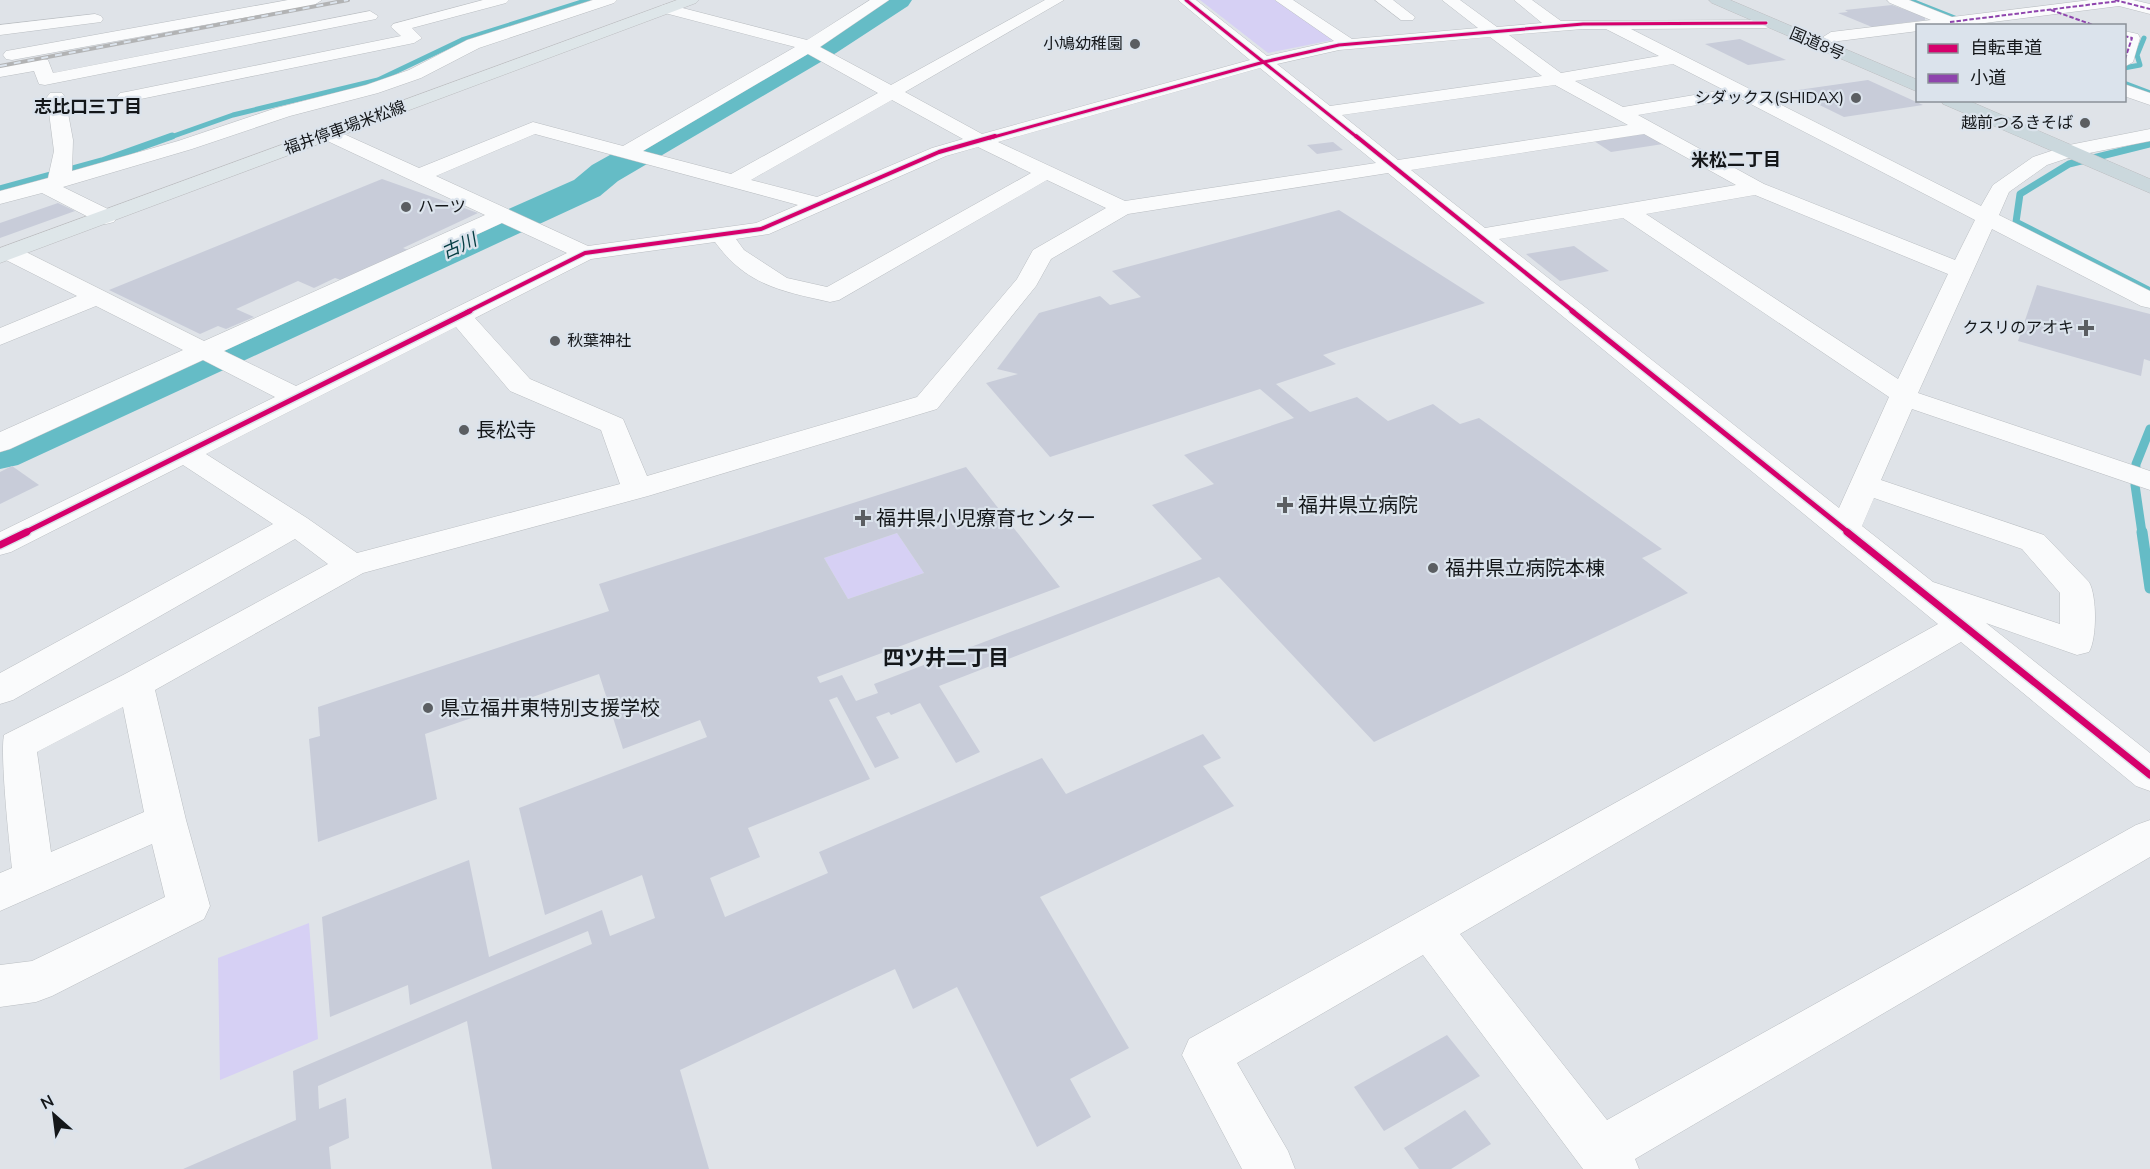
<svg xmlns="http://www.w3.org/2000/svg" width="2150" height="1169" font-family="'Nunito Sans','Noto Sans JP',sans-serif">
<style>
.green{fill:#d6d0f4}
.lines{fill:none;stroke-linecap:round;stroke-linejoin:round}
.stream-far3{stroke:#65bcc6;stroke-width:5}
.stream-far2{stroke:#65bcc6;stroke-width:7}
.stream-far1{stroke:#65bcc6;stroke-width:9}
.stream{stroke:#65bcc6;stroke-width:11}
.river{fill:#65bcc6;fill-rule:evenodd}
.building{fill:#c8ccd9;fill-rule:evenodd}
.minor-casing{stroke:#babec2;stroke-width:1}
.major-casing{stroke:#bcbdc0;stroke-width:1}
.highway-casing{stroke:#bcbdc0;stroke-width:1}
.minor{fill:#fafbfc;fill-rule:evenodd}
.major{fill:#dee6e9;fill-rule:evenodd}
.highway{fill:#cbd8dd;fill-rule:evenodd}
.rail-casing{stroke:#b2b3b4;stroke-width:4}
.rail{stroke:#dbe3ec;stroke-width:2;stroke-dasharray:7;stroke-linecap:butt}
.quiet{stroke:#8e44ad;stroke-width:2;stroke-dasharray:4.5 2;stroke-linecap:butt}
.cycleway-far3-casing{stroke:#dbe3ec;stroke-width:5}
.cycleway-far2-casing{stroke:#dbe3ec;stroke-width:6}
.cycleway-far1-casing{stroke:#dbe3ec;stroke-width:8}
.cycleway-casing{stroke:#dbe3ec;stroke-width:10}
.cycleway-far3{stroke:#d6006c;stroke-width:3}
.cycleway-far2{stroke:#d6006c;stroke-width:4}
.cycleway-far1{stroke:#d6006c;stroke-width:5}
.cycleway{stroke:#d6006c;stroke-width:7}
.poi-dot{fill:#5b5e62;stroke:#dbe3ec;stroke-width:2}
.labels{text-anchor:middle;dominant-baseline:central;stroke-width:4.5;stroke-linejoin:round;paint-order:stroke}
.far-poi-label{font-size:16px;fill:#14171a;stroke:#dbe3ec;text-anchor:end}
.far-street-label{font-size:16px;fill:#14171a;stroke:#dbe3ec}
.far-neighbourhood-label{font-size:18px;font-weight:bold;fill:#14171a;stroke:#dbe3ec}
.far-water-label{font-size:18px;font-style:italic;fill:#033b41;stroke:#dbe3ec}
.poi-label{font-size:20px;fill:#14171a;stroke:#dbe3ec;text-anchor:start}
.neighbourhood-label{font-size:21px;font-weight:bold;fill:#14171a;stroke:#dbe3ec}
</style>
<rect width="100%" height="100%" fill="#dfe3e8"/>
<g class="green">
<path d="M1200,0H1275L1333,40L1268,53Z"/>
<path d="M897,533L924,573L848,599L824,558Z"/>
<path d="M309,923L318,1039L220,1080L218,958Z"/>
</g>
<g class="lines">
<g class="stream-far3">
<path d="M1909,0L1975,26"/>
<path d="M2124,68L2140,65L2137,55L2144,38"/>
<path d="M2124,83L2150,93"/>
<path d="M168,138L233,115L378,80L462,40L588,0"/>
</g>
<g class="stream-far2">
<path d="M2150,144L2069,164L2020,194L2016,222L2150,291"/>
<path d="M0,189L102,161L172,136"/>
</g>
<path class="stream-far1" d="M2142,533L2135,485L2136,464L2150,429"/>
<path class="stream" d="M2142,532L2150,588"/>
<path class="river" d="M879,0H912L908,6L836,53L618,181L600,196L18,465L0,469V435L574,180L592,165L814,41Z"/>
</g>
<g class="building">
<path d="M1892,5L1925,17V20L1872,27L1838,13L1848,12L1845,10Z"/>
<path d="M1740,39L1786,60L1748,65L1705,44Z"/>
<path d="M1868,80L1923,105L1844,117L1791,91Z"/>
<path d="M1645,134L1663,144L1611,152L1594,141Z"/>
<path d="M1333,142L1343,150L1317,154L1307,145Z"/>
<path d="M382,179L478,213L403,248L408,250L341,280L335,278L314,288L298,281L236,309L254,317L226,329L218,326L200,334L109,290Z"/>
<path d="M58,203L75,211L0,238V223Z"/>
<path d="M1339,210L1485,303L1323,355L1336,364L1276,384L1310,412L1357,397L1388,421L1433,404L1460,424L1479,418L1662,549L1642,558L1688,593L1374,742L1219,577L939,686L980,752L956,763L920,703L891,715L889,712L876,717L899,758L875,768L837,697L829,700L870,779L748,828L760,857L710,878L725,917L828,873L819,852L1042,758L1066,794L1203,734L1221,758L1203,766L1234,806L1040,897L1129,1048L1070,1079L1091,1117L1037,1147L957,987L913,1009L895,969L680,1070L709,1169H492L467,1021L318,1086L319,1109L346,1098L349,1138L329,1147L331,1169H183L296,1120L293,1071L592,944L588,931L410,1005L408,985L330,1017L322,917L469,860L489,957L602,910L610,936L655,918L642,875L545,915L519,808L707,737L700,720L623,749L599,674L425,734L437,799L318,842L309,739L320,736L318,707L609,611L599,584L966,467L1060,587L817,677L820,683L842,675L856,701L878,693L874,684L1202,559L1152,505L1214,484L1184,455L1294,418L1260,389L1050,457L986,383L1018,374L997,369L1039,313L1100,296L1110,305L1141,297L1112,271ZM897,533L924,573L848,599L824,558Z"/>
<path d="M1574,246L1609,271L1560,281L1526,254Z"/>
<path d="M2037,285L2150,314V361L2144,359L2141,376L2018,341Z"/>
<path d="M12,466L39,485L0,504V472Z"/>
<path d="M1447,1035L1480,1076L1384,1131L1354,1087Z"/>
<path d="M1465,1110L1491,1144L1451,1169H1419L1404,1148Z"/>
</g>
<g class="lines">
<g class="minor-casing">
<g id="minor">
<path d="M288,0H322L314,5L12,60L6,59L3,55L6,51L12,50Z"/>
<path d="M483,0H509L506,3L412,28L422,38L414,43L126,102L120,101L117,97L120,93L126,92L401,36L391,27L393,24Z"/>
<path d="M593,0H617L614,3L479,48L421,78L378,93L290,116L192,149L63,187L114,212L117,217L114,222L106,224L98,222L42,193L0,204V191L48,178L54,151L47,97L50,93H62L65,97L73,140L72,171L178,141L276,108L366,85L409,70L467,40Z"/>
<path d="M870,0H889L820,47L891,85L1045,0H1064L905,92L982,134L1250,60L1178,0H1196L1267,56L1334,41L1275,0H1293L1352,39L1478,28L1442,0H1460L1497,27L1542,23L1514,0H1532L1561,21L1772,20L1774,23L1772,26L1766,28L1631,29L1981,206L1993,185L2033,157L2069,145L2150,129V141L2074,156L2047,165L2009,192L1999,215L2150,291V308L2141,306L1992,229L1918,393L2150,471V490L1912,409L1881,480L2044,535L2089,582C2097,596 2097,638 2089,652L2077,655L1986,623L2150,753V791L2136,786L1961,642L1460,934L1607,1120L2136,825L2150,820V857L1635,1159L1639,1169H1583L1423,955L1237,1063L1288,1151L1295,1169H1242L1182,1055L1189,1039L1938,624L1388,173L1128,214L1051,259L1036,286L937,409L648,496L363,573L155,690L186,820L210,906L204,919L52,996L36,1002L0,1007V965L32,961L165,897L152,844L0,911V873L12,868C9,841 0,755 4,735L123,675L328,564L295,539L13,700L0,704V673L273,524L183,465L11,552L0,555V532L275,397L203,360L10,449L0,452V432L183,350L96,306L0,345V328L77,296L2,258L0,251L2,248L10,246L18,248L204,341L485,215L321,138L318,134L321,130H335L419,168L533,122L623,146L795,47L661,12L659,9L661,6L667,4L807,40ZM1583,29H1606L1659,56L1561,73L1509,35ZM1490,37L1542,76L1330,106L1277,64L1339,50ZM808,54L878,93L731,174L643,151ZM1673,64L1724,90L1623,107L1575,81ZM1260,68L1376,163L1125,201L998,142ZM1555,85L1628,125L1398,160L1342,115ZM1739,98L1975,220L1955,260L1764,184L1638,115ZM892,100L963,139L932,148L817,197L751,180ZM535,134L798,205L756,223L588,246L436,176ZM1644,134L1736,185L1485,228L1411,170ZM978,147L1031,173L827,287L787,278L744,250L736,239L769,234L946,156ZM1047,180L1106,208L1033,250L1017,279L917,397L647,476L623,419L530,379L475,318L591,259L715,242C746,285 781,291 830,302L839,300ZM1755,195L1948,274L1898,379L1646,214ZM1623,218L1889,397L1839,508L1499,239ZM502,223L567,253L296,386L224,351ZM456,327L510,391L601,430L620,484L357,553L307,518L206,454ZM1874,498L2022,549L2060,593V624L1933,582L1862,526ZM123,707L144,812L51,852L37,752Z"/>
<path d="M1375,0H1393L1415,17L1413,20H1401Z"/>
<path d="M1887,0H1909L1952,17L2090,0H2133L2150,4V14L2119,6L1961,26H1918V31L1831,42L1823,37L1831,32L1931,20L1890,3Z"/>
<path d="M370,11L378,16L376,19L45,85L39,84L34,71L0,77V67L42,59L48,60L53,73Z"/>
<path d="M95,14L101,16L103,19L101,22L0,35V25Z"/>
<path d="M2124,31L2138,34L2140,38L2133,62L2124,67Z"/>
<path d="M2124,84L2150,93V105L2124,96Z"/>
</g>
</g>
<g class="major-casing">
<path id="major" d="M677,0H699L696,3L0,263V248Z"/>
</g>
<g class="highway-casing">
<g id="highway">
<path d="M1709,0H1730L1918,80V92L1712,3Z"/>
<path d="M1941,100H1967L2150,179V193L1943,104Z"/>
</g>
</g>
<use href="#minor" class="minor"/>
<use href="#major" class="major"/>
<use href="#highway" class="highway"/>
<g class="rail-casing">
<path id="rail" d="M0,66L348,0"/>
</g>
<use href="#rail" class="rail"/>
<g class="quiet">
<path d="M2115,0L2150,9"/>
<path d="M2051,10L2096,26"/>
<path d="M1950,22L2119,1"/>
<path d="M2124,36L2132,38L2124,62"/>
</g>
<g class="cycleway-far3-casing">
<g id="cycleway-far3">
<path d="M1186,0L1358,138"/>
<path d="M990,138L1264,62L1339,45L1583,24L1766,23"/>
</g>
</g>
<g class="cycleway-far2-casing">
<g id="cycleway-far2">
<path d="M1356,136L1574,312"/>
<path d="M467,312L585,253L761,229L939,152L995,136"/>
</g>
</g>
<g class="cycleway-far1-casing">
<g id="cycleway-far1">
<path d="M1572,311L1849,533"/>
<path d="M24,533L470,311"/>
</g>
</g>
<g class="cycleway-casing">
<g id="cycleway">
<path d="M1847,532L2150,775"/>
<path d="M0,545L27,532"/>
</g>
</g>
<use href="#cycleway-far3" class="cycleway-far3"/>
<use href="#cycleway-far2" class="cycleway-far2"/>
<use href="#cycleway-far1" class="cycleway-far1"/>
<use href="#cycleway" class="cycleway"/>
</g>
<g class="poi-dot">
<circle cx="1135" cy="44" r="6"/>
<circle cx="1856" cy="98" r="6"/>
<circle cx="2085" cy="123" r="6"/>
<circle cx="406" cy="207" r="6"/>
<path d="M2083 319h6v6h6v6h-6v6h-6v-6h-6v-6h6z"/>
<circle cx="555" cy="341" r="6"/>
<circle cx="464" cy="430" r="6"/>
<path d="M1282 496h6v6h6v6h-6v6h-6v-6h-6v-6h6z"/>
<path d="M860 509h6v6h6v6h-6v6h-6v-6h-6v-6h6z"/>
<circle cx="1433" cy="568" r="6"/>
<circle cx="428" cy="708" r="6"/>
</g>
<g class="labels">
<g class="far-poi-label">
<text x="1123" y="44">小鳩幼稚園</text>
<text x="1844" y="98">シダックス(SHIDAX)</text>
<text x="2073" y="123">越前つるきそば</text>
<text x="418" y="207" text-anchor="start">ハーツ</text>
<text x="2074" y="328">クスリのアオキ</text>
<text x="567" y="341" text-anchor="start">秋葉神社</text>
</g>
<g class="far-street-label">
<text transform="translate(1817 44) rotate(23)">国道8号</text>
<text transform="translate(345 128) rotate(-20)">福井停車場米松線</text>
</g>
<g class="far-neighbourhood-label">
<text x="88" y="107">志比口三丁目</text>
<text x="1736" y="160">米松二丁目</text>
</g>
<g class="far-water-label">
<text transform="translate(459 246) rotate(-24)">古川</text>
</g>
<g class="poi-label">
<text x="476" y="430">長松寺</text>
<text x="1298" y="505">福井県立病院</text>
<text x="876" y="518">福井県小児療育センター</text>
<text x="1445" y="568">福井県立病院本棟</text>
<text x="440" y="708">県立福井東特別支援学校</text>
</g>
<g class="neighbourhood-label">
<text x="946" y="658">四ツ井二丁目</text>
</g>
</g>
<rect x="1916" y="24" width="210" height="78" fill="#dbe3ec" stroke="#8b9198" stroke-width="1.5"/>
<rect x="1928" y="44" width="30" height="9" fill="#d6006c" stroke="#8b9198" stroke-width="1.5"/>
<text x="1970" y="54" font-size="18" fill="#14171a">自転車道</text>
<rect x="1928" y="74" width="30" height="9" fill="#8e44ad" stroke="#8b9198" stroke-width="1.5"/>
<text x="1970" y="84" font-size="18" fill="#14171a">小道</text>
<g transform="translate(54 1115) rotate(332)" stroke="#dbe3ec" stroke-width="4.5" paint-order="stroke">
<path d="M0-4.5L10 22L0 15L-10 22Z" fill="#14171a"/>
<text y="-9" font-size="16" font-weight="bold" text-anchor="middle" fill="#14171a">N</text>
</g>
</svg>
